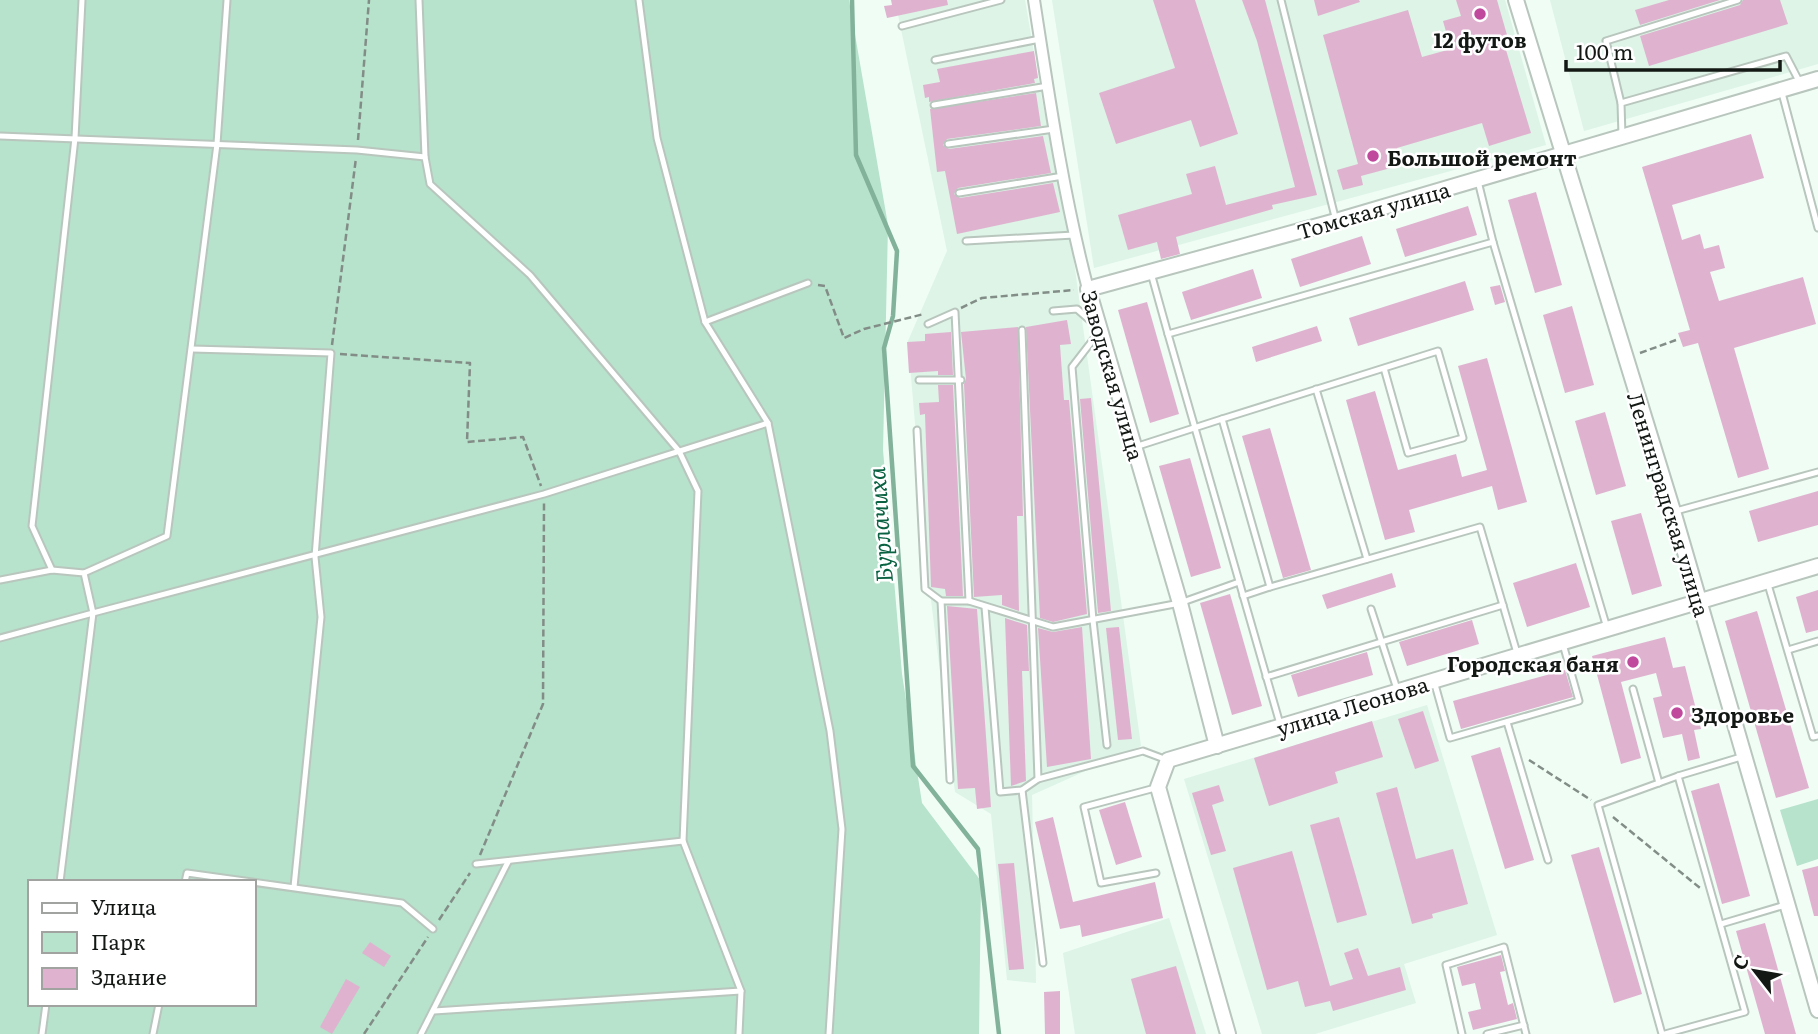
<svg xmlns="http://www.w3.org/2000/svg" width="1818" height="1034" font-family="Literata,serif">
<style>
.built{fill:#ddf4e7}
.green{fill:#b7e2cb;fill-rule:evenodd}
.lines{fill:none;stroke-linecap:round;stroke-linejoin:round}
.stream{stroke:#82b29a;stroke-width:4.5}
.building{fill:#dfb3cf}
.service-casing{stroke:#b8c6be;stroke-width:9}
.minor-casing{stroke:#b8c6be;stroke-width:14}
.tertiary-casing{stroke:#b8c6be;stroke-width:18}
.path{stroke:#838d87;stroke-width:2.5;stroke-dasharray:7 3.5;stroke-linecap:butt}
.service{stroke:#fff;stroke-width:5}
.minor{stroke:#fff;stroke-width:10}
.tertiary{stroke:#fff;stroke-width:14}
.poi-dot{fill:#c0499e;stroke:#fff;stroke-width:2.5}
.labels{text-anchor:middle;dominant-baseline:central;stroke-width:5;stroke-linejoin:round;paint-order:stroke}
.poi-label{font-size:21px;font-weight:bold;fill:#131815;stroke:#fff;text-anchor:start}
.street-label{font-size:21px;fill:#131815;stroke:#fff}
.water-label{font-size:23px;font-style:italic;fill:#0a6242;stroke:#fff}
</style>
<rect width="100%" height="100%" fill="#effdf5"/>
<g class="built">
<path d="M895,0H1025L1042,100L1069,226L1141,746L1032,795L1036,983L1007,980L991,814L955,792L928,576L908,341L947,251Z"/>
<path d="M1052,0H1505L1546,145L1094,268Z"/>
<path d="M1550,0H1818V64L1584,131Z"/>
<path d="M1427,705L1497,935L1404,964L1416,1003L1315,1034H1262L1184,779Z"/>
<path d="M1169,918L1206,1034H1075L1063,953Z"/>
</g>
<g class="green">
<path d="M0,0H849L888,225L883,450L902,674L922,803L981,881L979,1034H0ZM30,882H254V1004H30Z"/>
<path d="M1818,799V859L1797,866L1780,810Z"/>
</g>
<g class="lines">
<path class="stream" d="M852,0L856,155L897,251L893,316L884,348L913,766L978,849L999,1034"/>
</g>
<g class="building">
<path d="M891,0H947L948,5L887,18L884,6L892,5Z"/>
<path d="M1153,0H1195L1238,134L1200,147L1191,120L1116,144L1099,93L1175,68Z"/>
<path d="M1242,0H1265L1317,195L1272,205L1273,209L1176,237L1180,254L1161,259L1157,242L1128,250L1118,215L1192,194L1186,174L1215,166L1226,205L1295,187L1257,41Z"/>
<path d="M1314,0H1359L1360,2L1318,16Z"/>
<path d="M1456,0H1497L1511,49L1506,50L1531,133L1489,146L1482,123L1397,148L1402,165L1361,176L1363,185L1343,190L1337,170L1358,164L1323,35L1408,10L1422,57L1451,49L1443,21L1461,16Z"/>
<path d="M1669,0H1720L1640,25L1635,10Z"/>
<path d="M1743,0H1780L1788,24L1649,66L1640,36L1740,5Z"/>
<path d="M1034,51L1038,78L1034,79L1035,83L929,102V97L925,98L923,85L940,82L937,69Z"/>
<path d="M1036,93L1041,126L947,139L943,145L949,149L1043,136L1051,173L958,188L954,194L960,198L1053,183L1060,212L957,234L945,171L937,172L930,109Z"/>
<path d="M1751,134L1764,178L1672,205L1682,240L1700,234L1704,249L1719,245L1725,268L1710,272L1719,301L1803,277L1816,324L1734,348L1769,469L1738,478L1698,343L1683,347L1678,333L1690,330L1642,167Z"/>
<path d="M1536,192L1562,285L1535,293L1508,200Z"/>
<path d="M1468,206L1477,235L1405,257L1396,229Z"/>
<path d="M1362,236L1371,264L1300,287L1291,259Z"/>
<path d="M1253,269L1262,298L1191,320L1182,292Z"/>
<path d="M1465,281L1474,310L1358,346L1349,318Z"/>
<path d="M1500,285L1505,302L1495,305L1490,287Z"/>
<path d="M1147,302L1179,414L1150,423L1118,310Z"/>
<path d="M1572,306L1594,385L1565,393L1543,315Z"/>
<path d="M1067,320L1071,344L1060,345L1064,400H1069L1087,614L1053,622L1040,618L1026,327Z"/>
<path d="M1317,326L1322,341L1256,362L1252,347Z"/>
<path d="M1018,327L1023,516H1017L1019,611L1002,605V595L974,597L964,384L966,379L961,332Z"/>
<path d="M951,332L953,375H938V371L909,373L907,342L925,341V334Z"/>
<path d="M1487,358L1527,502L1498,510L1492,486L1409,510L1415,532L1385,540L1346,400L1375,391L1398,470L1456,454L1462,477L1487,470L1458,366Z"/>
<path d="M938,385H953L963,596H946L945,589L931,587L925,414L920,415L919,403L939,402Z"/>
<path d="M1091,398L1111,611L1098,613L1080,399Z"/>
<path d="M1605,412L1626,486L1596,495L1575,421Z"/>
<path d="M1270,428L1311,570L1283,578L1242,436Z"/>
<path d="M1190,458L1221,568L1191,577L1159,466Z"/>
<path d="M1818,491V525L1758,542L1749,511Z"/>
<path d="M1641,513L1662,586L1632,595L1611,521Z"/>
<path d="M1576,563L1590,607L1527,627L1513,583Z"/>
<path d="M1392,573L1396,587L1327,609L1322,595Z"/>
<path d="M1818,590V630L1806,633L1796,597Z"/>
<path d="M1230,594L1262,706L1232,715L1200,603Z"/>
<path d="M947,606L977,609L991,807L977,809L975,788L958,789Z"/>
<path d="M1757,611L1809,788L1776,798L1725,621Z"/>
<path d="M1005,618L1027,625L1029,671H1022L1026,781L1011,786Z"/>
<path d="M1472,620L1479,644L1407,666L1399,642Z"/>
<path d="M1082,627L1091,759L1047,767L1038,628L1053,632Z"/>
<path d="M1119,627L1132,739L1118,740L1106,628Z"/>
<path d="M1665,637L1673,668L1685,666L1701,729L1694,730L1700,758L1688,761L1682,734L1663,738L1653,698L1662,696L1656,673L1621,682L1641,758L1621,764L1592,656Z"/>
<path d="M1367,652L1373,675L1298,697L1291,675Z"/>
<path d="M1565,670L1573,697L1461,729L1453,701Z"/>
<path d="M1423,711L1439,761L1415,769L1398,719Z"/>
<path d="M1372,721L1383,757L1335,772L1338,783L1269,806L1254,758Z"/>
<path d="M1500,747L1534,860L1505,869L1471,756Z"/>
<path d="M1719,783L1750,896L1722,904L1691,791Z"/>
<path d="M1219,785L1224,801L1212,805L1226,851L1211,855L1192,793Z"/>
<path d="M1397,787L1416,859L1453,849L1468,904L1432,914L1433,918L1412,924L1376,793Z"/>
<path d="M1125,802L1142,857L1116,865L1099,810Z"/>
<path d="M1053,817L1073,902L1155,882L1163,918L1082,937L1080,925L1060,929L1035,822Z"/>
<path d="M1339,817L1367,915L1337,923L1310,825Z"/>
<path d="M1599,847L1642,994L1614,1003L1571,855Z"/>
<path d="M1292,851L1330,986L1353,979L1344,953L1358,948L1368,976L1400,967L1406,990L1333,1011L1330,1001L1305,1007L1298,981L1267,990L1233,868Z"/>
<path d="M1014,863L1024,969L1009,970L998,864Z"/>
<path d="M1818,866V916H1814L1802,870Z"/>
<path d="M1765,923L1796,1034H1765L1736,931Z"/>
<path d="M370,942L391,956L384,967L362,953Z"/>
<path d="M1501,955L1505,971L1500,972L1508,1005L1513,1003L1517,1019L1473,1030L1468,1012L1481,1009L1475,983L1462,986L1457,967Z"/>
<path d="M1176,966L1196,1034H1146L1131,979Z"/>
<path d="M346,979L360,987L332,1034L320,1027Z"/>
<path d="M1060,991V1034H1045L1044,992Z"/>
</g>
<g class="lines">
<g class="service-casing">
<g id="service">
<path d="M419,0L425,157L430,184L530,275L679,451L698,491L683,841L741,991L739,1034"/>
<path d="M639,0L657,138L705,322L768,423L830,731L842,829L829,1034"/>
<path d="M1281,0L1336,221"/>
<path d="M902,26L1001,0"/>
<path d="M935,60L1040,39"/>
<path d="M1782,93L1818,228"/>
<path d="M1621,103L1606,41L1738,0"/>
<path d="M934,105L1048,86"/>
<path d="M0,136L357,150L425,157"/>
<path d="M1622,136L1621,103L1786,56L1799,81"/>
<path d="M948,144L1054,129"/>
<path d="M959,193L1063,176"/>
<path d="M966,241L1074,235"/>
<path d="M1493,242L1607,628"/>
<path d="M1151,273L1168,334L1493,242L1478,181"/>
<path d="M1053,311L1077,309L1093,323"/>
<path d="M705,322L808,283"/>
<path d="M928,324L955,312L969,601"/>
<path d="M1022,330L1038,779"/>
<path d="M1099,332L1072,367L1093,620L1107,745"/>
<path d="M1168,334L1280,724"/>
<path d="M192,349L331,353L315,557L321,617L294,887"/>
<path d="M1384,368L1408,453L1463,438L1438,351L1222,419L1270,587L1480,527L1517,653"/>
<path d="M919,380H961"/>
<path d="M1316,389L1367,559"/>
<path d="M917,430L925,589L941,601H969L1053,627L1180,603L1239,582"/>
<path d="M1135,447L1222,419"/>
<path d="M1676,511L1818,472"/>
<path d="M52,570L32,526L75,138L82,0"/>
<path d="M84,573L167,536L217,144L227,0"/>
<path d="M0,580L52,570L84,573L93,613L544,494L768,423"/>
<path d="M1767,581L1813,737L1818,736"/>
<path d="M1243,596L1270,587"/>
<path d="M941,601L950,780"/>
<path d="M985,607L1000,792L1022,790L1038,779L1143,751L1167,760"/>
<path d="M1371,609L1397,689"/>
<path d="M0,638L93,613L60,882"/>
<path d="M1788,650L1818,641"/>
<path d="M1266,677L1503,605"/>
<path d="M1434,681L1450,738L1579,701L1563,644"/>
<path d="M1633,689L1659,783"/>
<path d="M1507,722L1548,860"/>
<path d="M1155,788L1084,807L1101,883L1156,873"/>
<path d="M1022,790L1043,963"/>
<path d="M476,864L683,841"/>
<path d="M185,882L187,873L402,903L433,929"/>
<path d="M1721,924L1785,905"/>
<path d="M434,1011L741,991"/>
<path d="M42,1034L46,1004"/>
<path d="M153,1034L159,1004"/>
<path d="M421,1034L508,862"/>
<path d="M1462,1034L1446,965L1504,947L1526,1034"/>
<path d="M1487,1034L1524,1025"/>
<path d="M1662,1034L1598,805L1678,776L1741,757"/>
<path d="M1665,1034L1745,1012L1678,776"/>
</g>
</g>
<g class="minor-casing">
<path id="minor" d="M1034,0C1049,97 1063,194 1088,289"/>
</g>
<g class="tertiary-casing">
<g id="tertiary">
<path d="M1516,0L1673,511L1818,1010"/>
<path d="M1217,746L1180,603L1088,289L1336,221L1818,79"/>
<path d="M1228,1034L1158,787L1168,760L1818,566"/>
</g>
</g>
<g class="path">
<path d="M358,140L369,0"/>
<path d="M818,285L825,286L844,338L864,329L924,314"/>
<path d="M961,308L982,298L1074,290"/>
<path d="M332,345L356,158"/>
<path d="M1640,353L1676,340"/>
<path d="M340,354L470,363L467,442L523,437L541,486"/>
<path d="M1529,760L1591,800"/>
<path d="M1613,817L1700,888"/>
<path d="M480,855L543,704L544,503"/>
<path d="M439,920L470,873"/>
<path d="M364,1034L428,937"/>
</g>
<use href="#service" class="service"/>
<use href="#minor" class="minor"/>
<use href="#tertiary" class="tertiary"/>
</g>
<g class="poi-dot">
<circle cx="1480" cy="14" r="7"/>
<circle cx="1373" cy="156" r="7"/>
<circle cx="1633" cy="662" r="7"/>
<circle cx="1677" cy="713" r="7"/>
</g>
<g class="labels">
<g class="poi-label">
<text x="1480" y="38" text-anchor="middle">12 футов</text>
<text x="1387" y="156">Большой ремонт</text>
<text x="1619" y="662" text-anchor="end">Городская баня</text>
<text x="1691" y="713">Здоровье</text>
</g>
<g class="street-label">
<text transform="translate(1373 209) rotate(-16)">Томская улица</text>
<text transform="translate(1114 375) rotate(74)">Заводская улица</text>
<text transform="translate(1670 504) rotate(73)">Ленинградская улица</text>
<text transform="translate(1352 705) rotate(-17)">улица Леонова</text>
</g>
<g class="water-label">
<text transform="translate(879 525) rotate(-94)">Бурлачиха</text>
</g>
</g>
<rect x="28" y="880" width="228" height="126" fill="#ffffff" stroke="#a1a3a1" stroke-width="2"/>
<rect x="42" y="903" width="35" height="10" fill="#ffffff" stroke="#a1a3a1" stroke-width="2"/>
<text x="91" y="915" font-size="21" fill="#131815">Улица</text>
<rect x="42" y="932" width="35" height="21" fill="#b7e2cb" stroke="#a1a3a1" stroke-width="2"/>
<text x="91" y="950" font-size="21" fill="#131815">Парк</text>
<rect x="42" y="968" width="35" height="21" fill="#dfb3cf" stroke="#a1a3a1" stroke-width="2"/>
<text x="91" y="985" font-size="21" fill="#131815">Здание</text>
<g transform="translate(1755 971) rotate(301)" stroke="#ffffff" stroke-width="5" paint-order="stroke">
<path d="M0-5L12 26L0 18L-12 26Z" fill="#131815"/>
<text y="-10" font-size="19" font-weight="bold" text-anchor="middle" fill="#131815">С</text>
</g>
<path d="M1566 60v10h214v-10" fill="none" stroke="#131815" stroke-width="3.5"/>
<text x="1576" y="60" font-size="21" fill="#131815" stroke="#ffffff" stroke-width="5" paint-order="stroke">100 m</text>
</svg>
